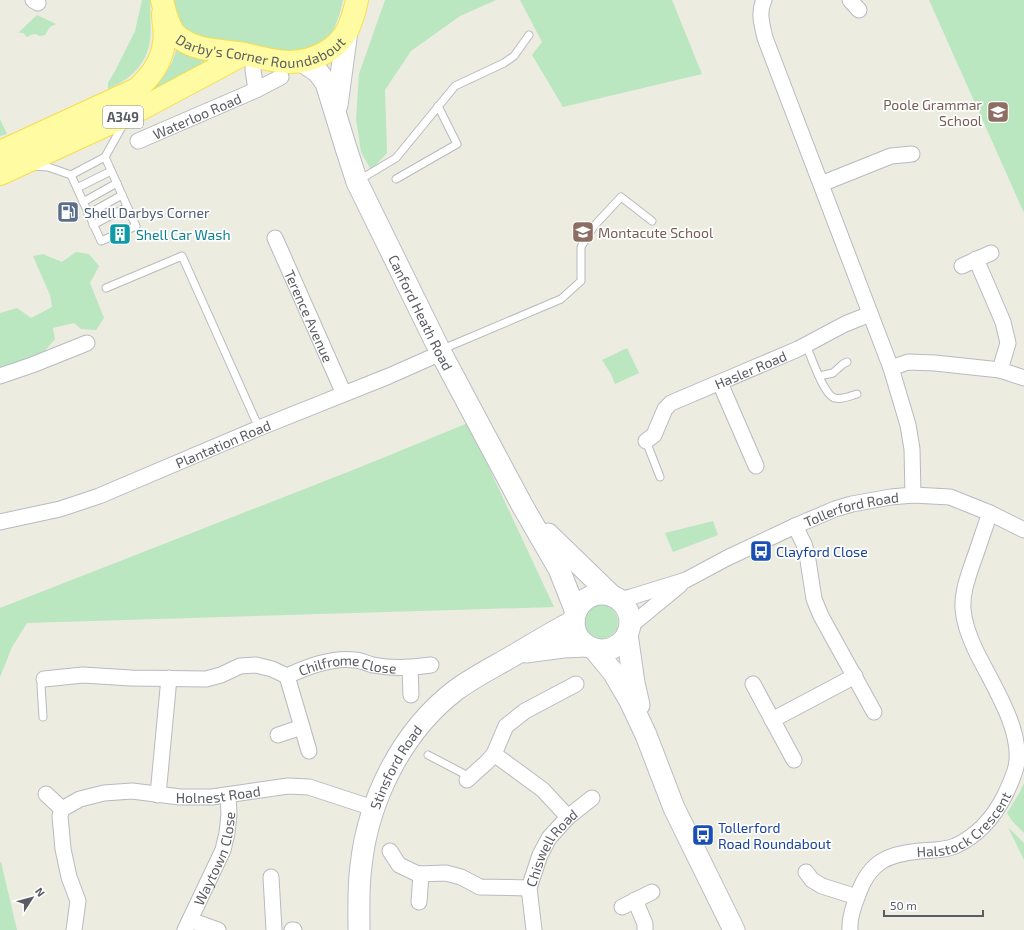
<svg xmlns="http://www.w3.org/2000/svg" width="1024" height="930" font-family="'Exo 2',sans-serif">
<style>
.green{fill:#bae6c0}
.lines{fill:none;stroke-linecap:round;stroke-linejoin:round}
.lane-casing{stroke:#b8bac0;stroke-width:9}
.street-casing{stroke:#b8bac0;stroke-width:17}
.secondary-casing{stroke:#bbbdc5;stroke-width:23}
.primary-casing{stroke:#f8dd4e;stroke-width:24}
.lane{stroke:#fff;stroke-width:7}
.street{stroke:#fff;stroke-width:15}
.secondary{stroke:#fff;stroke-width:21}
.primary{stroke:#fffba3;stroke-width:22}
.labels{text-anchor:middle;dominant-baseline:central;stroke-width:3.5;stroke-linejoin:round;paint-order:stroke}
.shield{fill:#fff;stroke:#8b8d91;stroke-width:1}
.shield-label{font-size:13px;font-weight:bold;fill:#595c62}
.street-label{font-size:14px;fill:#595c62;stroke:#fff}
.education-label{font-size:14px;fill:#785e54;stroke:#fff;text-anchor:end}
.service-label{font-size:14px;fill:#4e5e75;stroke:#fff;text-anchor:start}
.culture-label{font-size:14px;fill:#0d838f;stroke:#fff;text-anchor:start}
.transit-label{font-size:14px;fill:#164399;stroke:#fff;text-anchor:start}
</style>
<rect width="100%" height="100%" fill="#edece0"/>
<g class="green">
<path d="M142,0H151C149,13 152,27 150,40C147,65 129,80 108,89V83L115,71L135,31Z"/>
<path d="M172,0H343L340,13L334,29L328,38L319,45L303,52H284L212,44L182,30Z"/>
<path d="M385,0H496L460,16L411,51L385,90L387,153L371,170L361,152L356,119L359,74Z"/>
<path d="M520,0H672L702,74L563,107L532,55L542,42Z"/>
<path d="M929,0H1024V213Z"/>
<path d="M37,15L56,24L50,27L45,35L39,36C35,32 32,35 27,37L23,33L16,32H19Z"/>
<path d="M177,46L203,60L212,61L188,75L96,117C132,99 168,91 177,46Z"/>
<path d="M0,119L7,134L0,136Z"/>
<path d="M76,252L89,254L99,266L90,283L104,318L96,330L81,329L74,323L53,328L55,339L42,354L11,365L0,368V313L17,308L31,318L52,307L50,295L33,256L43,254L62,262Z"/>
<path d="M627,348L639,373L615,384L611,374L602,360Z"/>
<path d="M468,423L554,607L27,623L12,647L0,677V608L358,468Z"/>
<path d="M713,521L718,535L673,552L665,533Z"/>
<circle cx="601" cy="622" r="17"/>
<path d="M1024,783V833L1012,821L1007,813L1020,792Z"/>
<path d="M1008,827L1024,843V860Z"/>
<path d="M1,862L17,930H0V863Z"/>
</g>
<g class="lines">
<g class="lane-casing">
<g id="lane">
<path d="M32,166L48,167L71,175L101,241L136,226L105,157"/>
<path d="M71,175L105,157L124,123"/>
<path d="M396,179L457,144L438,106"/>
<path d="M359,180L396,158L455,86L504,63L514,56L529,35"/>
<path d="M77,188L111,171"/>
<path d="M83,202L117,183"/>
<path d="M88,214L122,195"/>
<path d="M93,225L127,207"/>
<path d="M106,288L182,256L259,428"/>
<path d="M806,345C811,356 824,396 835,398C842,400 850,396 857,394"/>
<path d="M443,351L450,346L561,299L581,281V247L594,226L621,197L652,221"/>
<path d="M819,376L833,373L843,364L847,362"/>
<path d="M646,441L660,477"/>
<path d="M43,717L41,685L44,679"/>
<path d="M428,755L470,777"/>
</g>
</g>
<g class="street-casing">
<g id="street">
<path d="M33,0L38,3"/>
<path d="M764,0C758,13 762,24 765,38L891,368L908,425L912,449L913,495"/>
<path d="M850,0L859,10"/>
<path d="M254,57L253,70L256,90"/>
<path id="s1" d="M138,141L256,90L281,77"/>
<path d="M821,184L891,156L912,154"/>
<path id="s2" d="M275,238L344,394"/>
<path d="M976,259L1003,322L1008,343L1000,370"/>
<path d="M962,266L991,253"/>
<path d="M891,368L908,362L935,363L1000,370L1024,378"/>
<path d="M0,376L32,365L87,343"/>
<path d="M720,383L756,466"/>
<path id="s3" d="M646,441L654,435L665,409L671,403L798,349L845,324L870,314"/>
<path id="s4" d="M0,522L60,509L99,496L259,428L389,376L441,353"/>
<path d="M795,526L804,544L807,554L814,599L821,616L874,712"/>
<path id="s5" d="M618,600L631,597L686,580L727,558L795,526L835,509L852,504L891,497L913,495L950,497L990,513L1024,530"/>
<path d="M629,627L680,585"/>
<path d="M410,668L411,695"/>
<path d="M287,676L309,751"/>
<path id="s6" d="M44,679L83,675L131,678L206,679L221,675L240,666L256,665L272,669L287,676C306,667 334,657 355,660C361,660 367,664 373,665C393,669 411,668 431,665"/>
<path d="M753,684L794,760"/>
<path d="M772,720L855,676"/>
<path d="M278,735L302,727"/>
<path d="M494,754L543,790L568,817"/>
<path d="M467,780L487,762L494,754L506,726L525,711L576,684"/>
<path d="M46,794L62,809"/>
<path d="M158,795L169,678"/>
<path d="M390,851L399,865L418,874L446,873L461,877L480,887L529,888"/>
<path d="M806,872L812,880L822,886L857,897"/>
<path d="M271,877L274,930"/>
<path d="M635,900L645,924V930"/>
<path d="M419,902L421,874"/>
<path d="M622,907L652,892"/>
<path d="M190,920L218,930"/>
<path id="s7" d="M74,930L78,901L69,877L63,849L60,816L62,809L80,799L104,793L132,791L180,797H212L288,786L309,787L373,808"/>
<path id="s8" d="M185,930L223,850L227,833L229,814L228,795"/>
<path d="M292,930H294"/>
<path id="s9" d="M534,930L529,888L540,855L549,838L568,817L592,798"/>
<path id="s10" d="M850,930C849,918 854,904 859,892C870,862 888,854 919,851C932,850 943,851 955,846C977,836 994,817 1005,795C1009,786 1014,776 1016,767C1024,730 990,681 975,649C969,636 964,623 963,609C962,592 968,577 973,562C979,546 984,529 990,513"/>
</g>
</g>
<g class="secondary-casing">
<g id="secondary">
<path id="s11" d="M302,61L318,72L326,83L346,148L357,182L441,353L522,505L559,569L576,612"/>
<path d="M337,105L347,31"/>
<path d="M548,534L612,596"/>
<circle cx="602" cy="622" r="28"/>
<path d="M627,634L634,683L639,705"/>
<path d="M594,649L613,672L630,701L646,735L674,808L734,930"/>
<path d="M526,652L563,647L587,646"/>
<path id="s12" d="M359,930C359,909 358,887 361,866C368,800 402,731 456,690C475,676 496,666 516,654C535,643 554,631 574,621"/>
</g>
</g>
<g class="primary-casing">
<g id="primary">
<path id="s13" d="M162,0C165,12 168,28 177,36C196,52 221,50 244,54C259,57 274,62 289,62C312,62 337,51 348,29C352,20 355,10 357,0"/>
<path d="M0,152L137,89C151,76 162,62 164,42C166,33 163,23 163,14"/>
<path d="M0,174L141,109L244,54"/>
</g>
</g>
<use href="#lane" class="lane"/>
<use href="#street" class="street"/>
<use href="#secondary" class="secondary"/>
<use href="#primary" class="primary"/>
</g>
<defs>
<g id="school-square" transform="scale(1.15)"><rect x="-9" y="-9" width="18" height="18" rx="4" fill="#8d6e63" stroke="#fff"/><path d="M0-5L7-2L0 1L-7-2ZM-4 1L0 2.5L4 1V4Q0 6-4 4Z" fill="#fff"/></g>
<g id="fuel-square" transform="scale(1.15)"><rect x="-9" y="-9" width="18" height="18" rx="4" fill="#5c6f8a" stroke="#fff"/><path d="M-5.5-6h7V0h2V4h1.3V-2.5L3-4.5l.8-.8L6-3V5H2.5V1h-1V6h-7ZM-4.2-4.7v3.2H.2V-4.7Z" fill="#fff"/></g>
<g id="building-square" transform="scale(1.15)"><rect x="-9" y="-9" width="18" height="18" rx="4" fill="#0f9aa8" stroke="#fff"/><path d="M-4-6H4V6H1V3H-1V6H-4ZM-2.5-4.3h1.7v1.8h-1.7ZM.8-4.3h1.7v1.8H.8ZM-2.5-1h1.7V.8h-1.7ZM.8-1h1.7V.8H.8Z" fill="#fff"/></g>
<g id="bus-square" transform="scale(1.15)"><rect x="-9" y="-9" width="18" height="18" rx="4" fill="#1a4fb4" stroke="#fff"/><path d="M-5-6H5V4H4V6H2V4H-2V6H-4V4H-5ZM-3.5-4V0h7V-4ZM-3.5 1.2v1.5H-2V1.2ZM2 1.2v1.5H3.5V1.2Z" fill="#fff"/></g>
</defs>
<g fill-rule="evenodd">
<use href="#school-square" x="998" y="112"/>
<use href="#fuel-square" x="68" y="212"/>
<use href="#school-square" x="583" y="232"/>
<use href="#building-square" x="120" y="234"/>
<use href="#bus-square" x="761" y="551"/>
<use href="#bus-square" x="703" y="835"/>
</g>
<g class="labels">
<rect class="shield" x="103" y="106" width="40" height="22" rx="3"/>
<g class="shield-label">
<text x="123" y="117">A349</text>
</g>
<g class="street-label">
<text stroke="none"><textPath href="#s13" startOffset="128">Darby's Corner Roundabout</textPath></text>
<text stroke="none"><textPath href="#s1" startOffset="64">Waterloo Road</textPath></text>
<text stroke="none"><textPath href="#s11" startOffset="282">Canford Heath Road</textPath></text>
<text stroke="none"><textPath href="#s2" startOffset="85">Terence Avenue</textPath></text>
<text stroke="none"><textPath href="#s3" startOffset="133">Hasler Road</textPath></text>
<text stroke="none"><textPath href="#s4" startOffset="237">Plantation Road</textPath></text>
<text stroke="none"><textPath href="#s5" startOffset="252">Tollerford Road</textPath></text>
<text stroke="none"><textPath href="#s6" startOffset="311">Chilfrome Close</textPath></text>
<text stroke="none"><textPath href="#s12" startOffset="170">Stinsford Road</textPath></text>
<text stroke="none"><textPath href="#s7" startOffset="284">Holnest Road</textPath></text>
<text stroke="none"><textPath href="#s10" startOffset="172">Halstock Crescent</textPath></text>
<text stroke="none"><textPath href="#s9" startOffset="89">Chiswell Road</textPath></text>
<text stroke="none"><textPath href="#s8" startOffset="78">Waytown Close</textPath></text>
</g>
<g class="education-label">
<text x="982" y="104">Poole Grammar<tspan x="982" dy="16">School</tspan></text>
<text x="598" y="232" text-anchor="start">Montacute School</text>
</g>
<g class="service-label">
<text x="84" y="212">Shell Darbys Corner</text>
</g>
<g class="culture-label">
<text x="136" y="234">Shell Car Wash</text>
</g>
<g class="transit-label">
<text x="776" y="551">Clayford Close</text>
<text x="718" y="827">Tollerford<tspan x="718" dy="16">Road Roundabout</tspan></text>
</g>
</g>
<g transform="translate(32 898) rotate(54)" stroke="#ffffff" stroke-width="3" paint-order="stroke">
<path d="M0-3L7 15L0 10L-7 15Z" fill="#595c62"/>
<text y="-6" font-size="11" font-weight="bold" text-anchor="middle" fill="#595c62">N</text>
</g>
<path d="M884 910v6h99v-6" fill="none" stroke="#595c62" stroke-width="2"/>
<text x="890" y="910" font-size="12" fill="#595c62" stroke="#ffffff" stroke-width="3" paint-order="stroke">50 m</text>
</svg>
